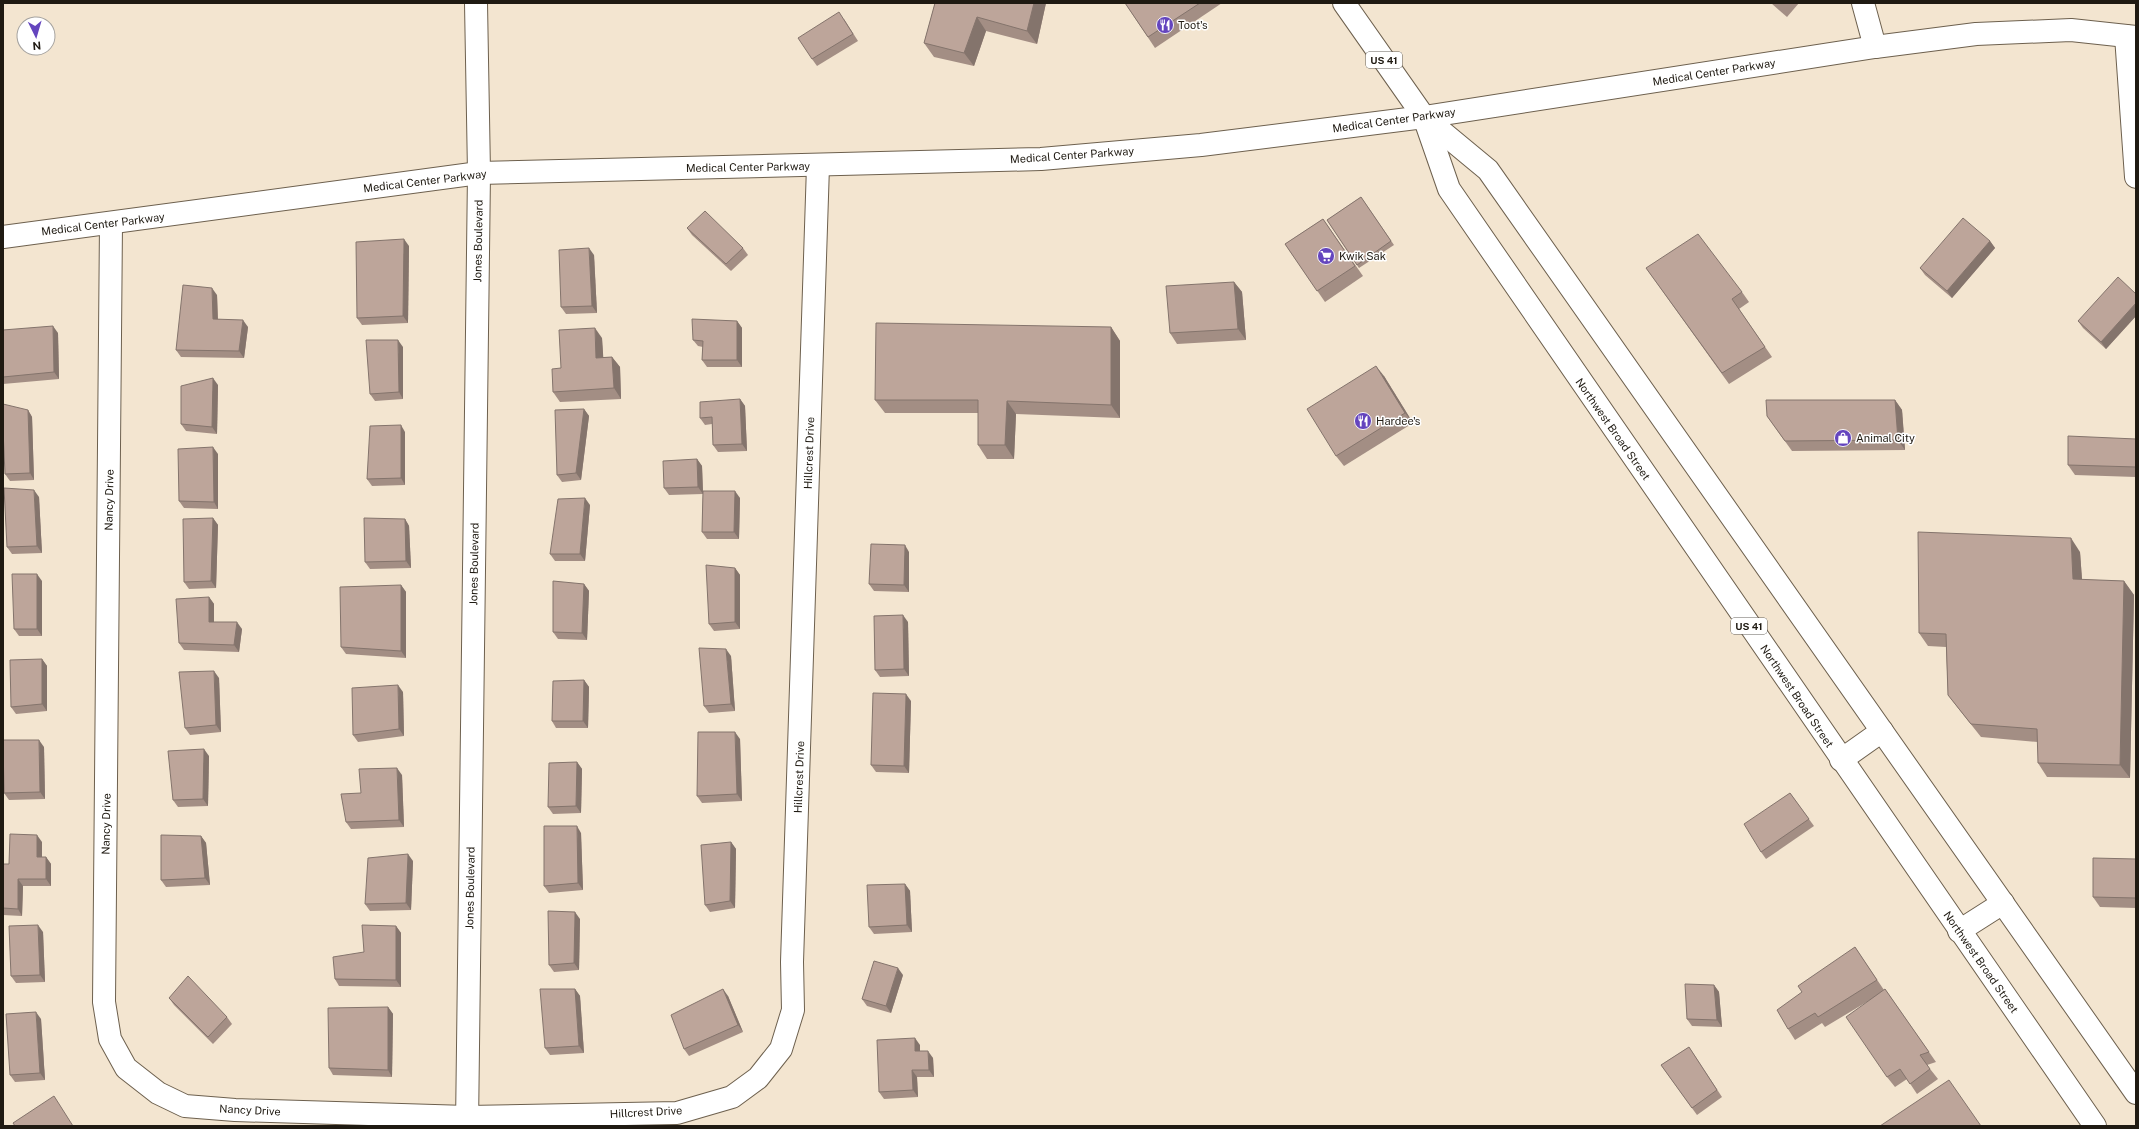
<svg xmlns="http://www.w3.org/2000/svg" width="2139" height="1129" font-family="'Public Sans',sans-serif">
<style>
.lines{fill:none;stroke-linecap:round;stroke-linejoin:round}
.minor-casing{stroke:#6d604e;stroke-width:24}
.tertiary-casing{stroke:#6d604e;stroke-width:24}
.secondary-casing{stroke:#6d604e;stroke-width:24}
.primary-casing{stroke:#6d604e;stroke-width:24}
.minor{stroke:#fff;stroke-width:22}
.tertiary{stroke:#fff;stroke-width:22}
.secondary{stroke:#fff;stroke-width:22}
.primary{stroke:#fff;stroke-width:22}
.wall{fill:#a38e84}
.shaded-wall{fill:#84746c}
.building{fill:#bda59a;stroke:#84746c}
.labels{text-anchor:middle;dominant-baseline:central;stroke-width:3;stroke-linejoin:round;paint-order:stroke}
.shield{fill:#fff;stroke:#625f59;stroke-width:1}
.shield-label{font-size:10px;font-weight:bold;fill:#1f1a12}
.poi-label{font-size:11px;fill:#1f1a12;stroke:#fff;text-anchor:start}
.street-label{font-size:11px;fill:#1f1a12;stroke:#fff}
</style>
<rect width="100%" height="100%" fill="#f3e5d0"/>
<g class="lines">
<g class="minor-casing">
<g id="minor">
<path d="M1863,3L1875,47"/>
<path d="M111,224L104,1002L110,1039L126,1068L158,1093L185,1106L235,1110L467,1117L677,1113L732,1097L758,1078L781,1049L793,1010L792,962L818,166"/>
<path d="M467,1126L479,173L476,3"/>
</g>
</g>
<g class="tertiary-casing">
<path id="tertiary" d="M2126,36L2136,177"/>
</g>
<g class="secondary-casing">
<path id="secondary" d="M3,237L479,173L1041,159L1201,145L1424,117L1875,47L1976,34L2071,30L2136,37"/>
</g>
<g class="primary-casing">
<g id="primary">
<path d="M1344,3L1424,117L1488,170L2136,1093"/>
<path d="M1424,117L1449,189L2095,1126"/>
<path d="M1841,760L1882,731"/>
<path d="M1959,931L2003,903"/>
</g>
</g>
<use href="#minor" class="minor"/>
<use href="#tertiary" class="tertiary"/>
<use href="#secondary" class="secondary"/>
<use href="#primary" class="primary"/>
</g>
<g class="wall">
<path d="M935,3H1046L1037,44L986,31L974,66L934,57L924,43Z"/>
<path d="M1125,3H1222L1155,48Z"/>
<path d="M1771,3H1799L1787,17Z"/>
<path d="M844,19L858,41L817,66L812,59Z"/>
<path d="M1361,197L1394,245L1359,268L1327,220Z"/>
<path d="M1323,219L1363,276L1325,302L1285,244Z"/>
<path d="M687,228L743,248L748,255L731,271L692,235Z"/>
<path d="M1990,241L1995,248L1952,298L1925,275L1920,268Z"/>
<path d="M409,246L408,323L362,325L357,318Z"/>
<path d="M594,255L597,313L566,314L561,307Z"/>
<path d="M1646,268L1742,292L1749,302L1739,309L1772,357L1729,384Z"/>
<path d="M1234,282L1242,292L1246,340L1177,344L1170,333Z"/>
<path d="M2136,294V316L2106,349L2083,328L2078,321Z"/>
<path d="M217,295L218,319L248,327L244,358L181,357L176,350Z"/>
<path d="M737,321L742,328V367H707L702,360L703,347L698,346L693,340Z"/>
<path d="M1111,327L1120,341V418L1016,414L1014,459H987L978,445V413H885L875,400Z"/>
<path d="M3,330L58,333L59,379L3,384Z"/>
<path d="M602,338L603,357H612L620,367L621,399L560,402L553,392L561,368Z"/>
<path d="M403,347V399L375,401L370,394Z"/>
<path d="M1384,376L1413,423L1344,466L1336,456Z"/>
<path d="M218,385L217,434L186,431L181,424Z"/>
<path d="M740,399L745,406L747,451L718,452L713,445L712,424L705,425L700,418Z"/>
<path d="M1895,400L1902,410L1905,450L1792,451L1767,416Z"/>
<path d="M584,409L589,416L581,480L562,482L557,475Z"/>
<path d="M28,410L32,417L34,480L10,481L5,474Z"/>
<path d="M405,432V485L372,486L367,479Z"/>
<path d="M2136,439V477L2075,475L2068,465Z"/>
<path d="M218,454V509L184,508L179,501Z"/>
<path d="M697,459L702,466L703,491L740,498L739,539H707L702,532L703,494L669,495L664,488Z"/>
<path d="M39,497L42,553L12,554L7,547Z"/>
<path d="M590,505L585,561H555L550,554Z"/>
<path d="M213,518L218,525L216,588L189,589L184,582Z"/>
<path d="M405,519L409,526L411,568L370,569L365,562Z"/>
<path d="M909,552V592L874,591L869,584Z"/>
<path d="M2080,552L2082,580L2124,581L2134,595L2130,778L2047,777L2038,763V742L1981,737L1958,708L1948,695L1946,647L1928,646L1919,633Z"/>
<path d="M735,568L740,575V629L714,631L709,624Z"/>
<path d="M42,581V636H19L14,629Z"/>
<path d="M584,584L589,591L587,640L558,639L553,632Z"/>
<path d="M401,585L406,592V658L346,654L341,647Z"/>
<path d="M209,597L214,604V622L242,629L239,652L184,650L179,643Z"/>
<path d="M908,622L909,676L880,677L875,670Z"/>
<path d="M731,656L735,711L709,713L704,706Z"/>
<path d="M42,659L47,666V711L16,714L11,707Z"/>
<path d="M219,678L221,732L190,735L185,728Z"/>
<path d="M584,680L589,687L588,728H556L552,721Z"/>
<path d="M403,692L404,736L358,742L353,735Z"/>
<path d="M911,701L909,773L876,772L871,765Z"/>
<path d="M740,739L742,801L702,803L697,796Z"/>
<path d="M44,747L45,799L9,800L4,793Z"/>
<path d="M209,756L208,806L178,807L173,800Z"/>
<path d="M577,762L582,769L581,813L553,814L548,807Z"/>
<path d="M402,775L404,827L351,829L346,822Z"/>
<path d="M1790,793L1814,826L1766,859L1761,852Z"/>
<path d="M581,833L583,890L549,893L544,886Z"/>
<path d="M201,836L206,843L210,885L166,887L161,880Z"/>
<path d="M42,842V857H46L51,864V886H23L22,916L3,915V864H9Z"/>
<path d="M731,842L736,849L735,908L710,912L705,905Z"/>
<path d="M2136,859V908L2100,907L2093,897Z"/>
<path d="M413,861L411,910L370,911L365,904Z"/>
<path d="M905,884L910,891L912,932L874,934L869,927Z"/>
<path d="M580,919L579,970L554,972L549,965Z"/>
<path d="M396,926L401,933V987L339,986L335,979L364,952Z"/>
<path d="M43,932L45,982L16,983L11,976Z"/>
<path d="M1855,947L1884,990L1885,989L1936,1062L1927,1065L1938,1079L1917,1094L1907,1079L1895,1087L1887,1077L1870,1000L1825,1027L1822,1023L1795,1040L1788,1029L1802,992Z"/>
<path d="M903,975L891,1013L867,1006L862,999Z"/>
<path d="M1714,985L1719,992L1722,1027L1692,1026L1687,1019Z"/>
<path d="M575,989L580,996L584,1053L550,1055L545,1048Z"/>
<path d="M728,996L743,1032L689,1056L684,1049Z"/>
<path d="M169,998L227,1017L232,1024L213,1044L174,1005Z"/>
<path d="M388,1007L393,1014L392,1077L333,1075L329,1068Z"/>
<path d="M41,1019L45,1080L15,1082L10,1075Z"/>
<path d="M920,1045V1051L933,1058L934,1077H917L918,1097L884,1099L879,1092Z"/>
<path d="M1689,1047L1722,1097L1697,1115L1661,1065Z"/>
</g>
<g class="shaded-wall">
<path d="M1034,3H1046L1037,44L1027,31Z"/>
<path d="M977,17L986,31L974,66L964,53Z"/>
<path d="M404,239L409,246L408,323L403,316Z"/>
<path d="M1990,241L1995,248L1952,298L1947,291Z"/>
<path d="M589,248L594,255L597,313L592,306Z"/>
<path d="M1234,282L1242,292L1246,340L1238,329Z"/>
<path d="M212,288L217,295L218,326L213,319Z"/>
<path d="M2136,303V316L2106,349L2101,342Z"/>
<path d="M243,320L248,327L244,358L239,351Z"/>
<path d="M737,321L742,328V367L737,360Z"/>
<path d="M53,326L58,333L59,379L54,372Z"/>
<path d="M1111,327L1120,341V418L1111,405Z"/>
<path d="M595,328L602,338L604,368L596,358Z"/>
<path d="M398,340L403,347V399L399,392Z"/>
<path d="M612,357L620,367L621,399L614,388Z"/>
<path d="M1376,366L1384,376L1413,423L1405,413Z"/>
<path d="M213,378L218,385L217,434L212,427Z"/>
<path d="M740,399L745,406L747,451L742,444Z"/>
<path d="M1895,400L1902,410L1905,450L1898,440Z"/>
<path d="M1007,401L1016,414L1014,459L1005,445Z"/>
<path d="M584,409L589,416L581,480L576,473Z"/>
<path d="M28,410L32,417L34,480L30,473Z"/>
<path d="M401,425L405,432V485L401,478Z"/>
<path d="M213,447L218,454V509L214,502Z"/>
<path d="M697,459L702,466L703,494L698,487Z"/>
<path d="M34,490L39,497L42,553L37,546Z"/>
<path d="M735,491L740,498L739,539L734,532Z"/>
<path d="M585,498L590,505L585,561L580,554Z"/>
<path d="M213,518L218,525L216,588L211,581Z"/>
<path d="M405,519L409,526L411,568L406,561Z"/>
<path d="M2071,538L2080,552L2083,593L2073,579Z"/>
<path d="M905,545L909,552V592L904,585Z"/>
<path d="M735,568L740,575V629L735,622Z"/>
<path d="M37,574L42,581V636L37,629Z"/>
<path d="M2124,581L2134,595L2130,778L2120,765Z"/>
<path d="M584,584L589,591L587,640L582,633Z"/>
<path d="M401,585L406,592V658L401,651Z"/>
<path d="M209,597L214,604V629L209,622Z"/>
<path d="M903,615L908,622L909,676L904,669Z"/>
<path d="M237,622L242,629L239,652L234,645Z"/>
<path d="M726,649L731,656L735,711L731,704Z"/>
<path d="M42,659L47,666V711L42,704Z"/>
<path d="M214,671L219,678L221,732L216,725Z"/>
<path d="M584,680L589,687L588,728L583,721Z"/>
<path d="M398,685L403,692L404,736L399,729Z"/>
<path d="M906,694L911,701L909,773L904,766Z"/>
<path d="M735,732L740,739L742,801L737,794Z"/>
<path d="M39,740L44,747L45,799L40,792Z"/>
<path d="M204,749L209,756L208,806L203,799Z"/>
<path d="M577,762L582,769L581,813L576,806Z"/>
<path d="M397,768L402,775L404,827L399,820Z"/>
<path d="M577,826L581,833L583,890L578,883Z"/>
<path d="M37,835L42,842V864L37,857Z"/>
<path d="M201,836L206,843L210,885L205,878Z"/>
<path d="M731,842L736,849L735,908L730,901Z"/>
<path d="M408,854L413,861L411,910L406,903Z"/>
<path d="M46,857L51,864V886L46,879Z"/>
<path d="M18,879L23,886L22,916L18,909Z"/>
<path d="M905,884L910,891L912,932L907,925Z"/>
<path d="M575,912L580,919L579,970L574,963Z"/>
<path d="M38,925L43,932L45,982L40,975Z"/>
<path d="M396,926L401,933V987L396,980Z"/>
<path d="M898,968L903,975L891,1013L886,1006Z"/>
<path d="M1714,985L1719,992L1722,1027L1717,1020Z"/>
<path d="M575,989L580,996L584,1053L579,1046Z"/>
<path d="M723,989L728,996L743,1032L738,1025Z"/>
<path d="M388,1007L393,1014L392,1077L388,1070Z"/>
<path d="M36,1012L41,1019L45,1080L40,1073Z"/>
<path d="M915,1038L920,1045V1058L915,1051Z"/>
<path d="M928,1051L933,1058L934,1077L929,1070Z"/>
<path d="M912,1070L917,1077L918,1097L913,1090Z"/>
</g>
<g class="building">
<path d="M935,3H1034L1027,31L977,17L964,53L924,43Z"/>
<path d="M1125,3H1200L1148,37Z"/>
<path d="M839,12L853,34L812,59L798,38Z"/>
<path d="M1361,197L1391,241L1357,265L1327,220Z"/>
<path d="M705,211L743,248L726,264L687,228Z"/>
<path d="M1963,218L1990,241L1947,291L1920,268Z"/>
<path d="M1323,219L1355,266L1317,291L1285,244Z"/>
<path d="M1698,234L1742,292L1732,299L1765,347L1722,373L1646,268Z"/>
<path d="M404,239L403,316L357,318L356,242Z"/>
<path d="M589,248L592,306L561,307L559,250Z"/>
<path d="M2118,277L2136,294V303L2101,342L2078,321Z"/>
<path d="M1234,282L1238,329L1170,333L1166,286Z"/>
<path d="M183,285L212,288L213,319L243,320L239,351L176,350Z"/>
<path d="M692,319L737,321V360H702L703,341L693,340Z"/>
<path d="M876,323L1111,327V405L1007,401L1005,445H978V400H875Z"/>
<path d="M53,326L54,372L3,377V330Z"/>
<path d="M595,328L596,358L612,357L614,388L553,392L552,369L561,368L559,330Z"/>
<path d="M366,340H398L399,392L370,394Z"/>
<path d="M1376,366L1405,413L1336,456L1307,409Z"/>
<path d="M213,378L212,427L181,424V386Z"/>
<path d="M740,399L742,444L713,445L712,417L700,418V402Z"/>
<path d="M1766,400H1895L1898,440L1785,441L1767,416Z"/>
<path d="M3,404L28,410L30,473L5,474L3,430Z"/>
<path d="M584,409L576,473L557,475L555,410Z"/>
<path d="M401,425V478L367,479L370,426Z"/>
<path d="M2068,436L2136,439V467L2068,465Z"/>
<path d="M213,447L214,502L179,501L178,449Z"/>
<path d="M697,459L698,487L664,488L663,461Z"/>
<path d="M4,488L34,490L37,546L7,547Z"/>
<path d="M703,491H735L734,532H702Z"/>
<path d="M585,498L580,554H550L558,499Z"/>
<path d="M213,518L211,581L184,582L183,519Z"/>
<path d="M364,518L405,519L406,561L365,562Z"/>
<path d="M1918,532L2071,538L2073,579L2124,581L2120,765L2038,763L2037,729L1971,724L1948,695L1946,634L1919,633Z"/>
<path d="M871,544L905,545L904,585L869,584Z"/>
<path d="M706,565L735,568V622L709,624Z"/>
<path d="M12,574H37V629H14Z"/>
<path d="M553,581L584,584L582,633L553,632Z"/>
<path d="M401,585V651L341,647L340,587Z"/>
<path d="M209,597V622H237L234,645L179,643L176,599Z"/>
<path d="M903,615L904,669L875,670L874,616Z"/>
<path d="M699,648L726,649L731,704L704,706Z"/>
<path d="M42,659V704L11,707L10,660Z"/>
<path d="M214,671L216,725L185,728L179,672Z"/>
<path d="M584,680L583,721H552L553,681Z"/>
<path d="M398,685L399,729L353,735L352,688Z"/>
<path d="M873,693L906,694L904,766L871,765Z"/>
<path d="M698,732H735L737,794L697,796Z"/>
<path d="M3,740H39L40,792L4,793Z"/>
<path d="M204,749L203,799L173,800L168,751Z"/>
<path d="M577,762L576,806L548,807L549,763Z"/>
<path d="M397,768L399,820L346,822L341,794L361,793L359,769Z"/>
<path d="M1790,793L1809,819L1761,852L1744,824Z"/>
<path d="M544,826H577L578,883L544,886Z"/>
<path d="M10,834L37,835V857H46V879H18V909L3,908V864H9Z"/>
<path d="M161,835L201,836L205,878L161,880Z"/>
<path d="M731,842L730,901L705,905L701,845Z"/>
<path d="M408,854L406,903L365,904L368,858Z"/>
<path d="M2093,858L2136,859V898L2093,897Z"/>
<path d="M905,884L907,925L869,927L867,885Z"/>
<path d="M548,911L575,912L574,963L549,965Z"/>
<path d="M38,925L40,975L11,976L9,926Z"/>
<path d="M362,925L396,926V980L335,979L333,957L364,952Z"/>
<path d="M1855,947L1877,980L1818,1017L1815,1013L1788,1029L1777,1010L1802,992L1798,986Z"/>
<path d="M874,961L898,968L886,1006L862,999Z"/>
<path d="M188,976L227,1017L208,1037L169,998Z"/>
<path d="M1685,984L1714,985L1717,1020L1687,1019Z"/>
<path d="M540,989H575L579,1046L545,1048Z"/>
<path d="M723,989L738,1025L684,1049L671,1015Z"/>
<path d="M1885,989L1929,1052L1920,1055L1930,1069L1910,1084L1900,1069L1887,1077L1846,1017Z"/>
<path d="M388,1007V1070L329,1068L328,1008Z"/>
<path d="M36,1012L40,1073L10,1075L6,1014Z"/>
<path d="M915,1038V1051H928L929,1070H912L913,1090L879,1092L877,1040Z"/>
<path d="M1689,1047L1717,1090L1692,1108L1661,1065Z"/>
<path d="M1949,1080L1981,1126H1880Z"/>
<path d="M54,1096L73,1126H15L13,1123Z"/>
</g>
<defs>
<g id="restaurant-disc" transform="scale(0.9)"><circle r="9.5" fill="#6445be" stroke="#fff"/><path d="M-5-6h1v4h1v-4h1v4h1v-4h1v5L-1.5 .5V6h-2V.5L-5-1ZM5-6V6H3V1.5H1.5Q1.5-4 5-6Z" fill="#fff"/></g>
<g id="supermarket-disc" transform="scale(0.9)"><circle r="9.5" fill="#6445be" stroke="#fff"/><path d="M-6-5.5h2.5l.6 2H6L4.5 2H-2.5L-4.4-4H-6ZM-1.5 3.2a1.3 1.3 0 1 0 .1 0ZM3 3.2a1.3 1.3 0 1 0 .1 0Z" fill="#fff"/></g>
<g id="shop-disc" transform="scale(0.9)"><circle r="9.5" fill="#6445be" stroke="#fff"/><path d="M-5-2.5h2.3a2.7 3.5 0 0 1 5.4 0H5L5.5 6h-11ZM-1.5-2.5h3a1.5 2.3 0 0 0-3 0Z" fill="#fff"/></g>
</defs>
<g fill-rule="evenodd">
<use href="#restaurant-disc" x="1165" y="25"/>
<use href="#supermarket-disc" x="1326" y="256"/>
<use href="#restaurant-disc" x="1363" y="421"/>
<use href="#shop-disc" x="1843" y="438"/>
</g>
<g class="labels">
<g class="shield">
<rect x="1366" y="52" width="36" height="16" rx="3"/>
<rect x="1731" y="618" width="36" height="16" rx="3"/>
</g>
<g class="shield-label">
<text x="1384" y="60">US 41</text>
<text x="1749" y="626">US 41</text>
</g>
<g class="poi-label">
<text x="1178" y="25">Toot's</text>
<text x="1339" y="256">Kwik Sak</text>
<text x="1376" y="421">Hardee's</text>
<text x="1856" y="438">Animal City</text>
</g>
<g class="street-label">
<text transform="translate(1714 72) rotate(-9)">Medical Center Parkway</text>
<text transform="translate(1394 120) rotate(-8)">Medical Center Parkway</text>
<text transform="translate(1072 155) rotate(-4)">Medical Center Parkway</text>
<text transform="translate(748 167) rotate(-1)">Medical Center Parkway</text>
<text transform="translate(425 181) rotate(-7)">Medical Center Parkway</text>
<text transform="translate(103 224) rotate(-7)">Medical Center Parkway</text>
<text transform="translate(478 241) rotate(-89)">Jones Boulevard</text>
<text transform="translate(1613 429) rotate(55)">Northwest Broad Street</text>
<text transform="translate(809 453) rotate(-88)">Hillcrest Drive</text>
<text transform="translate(109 500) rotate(-89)">Nancy Drive</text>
<text transform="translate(474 564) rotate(-89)">Jones Boulevard</text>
<text transform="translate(1797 696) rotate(56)">Northwest Broad Street</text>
<text transform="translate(799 777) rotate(-88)">Hillcrest Drive</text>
<text transform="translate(106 824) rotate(-89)">Nancy Drive</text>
<text transform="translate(470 888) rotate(-89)">Jones Boulevard</text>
<text transform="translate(1981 962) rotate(55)">Northwest Broad Street</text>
<text transform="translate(250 1110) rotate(3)">Nancy Drive</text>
<text transform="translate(646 1112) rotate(-3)">Hillcrest Drive</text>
</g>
</g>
<rect width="2139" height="1129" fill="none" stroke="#1f1a12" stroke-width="8"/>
<g transform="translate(36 36) rotate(175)"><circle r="19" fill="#ffffff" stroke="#a5a3a0"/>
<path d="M0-3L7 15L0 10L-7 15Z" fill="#6445be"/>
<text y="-6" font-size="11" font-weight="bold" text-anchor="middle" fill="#1f1a12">N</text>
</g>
</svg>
